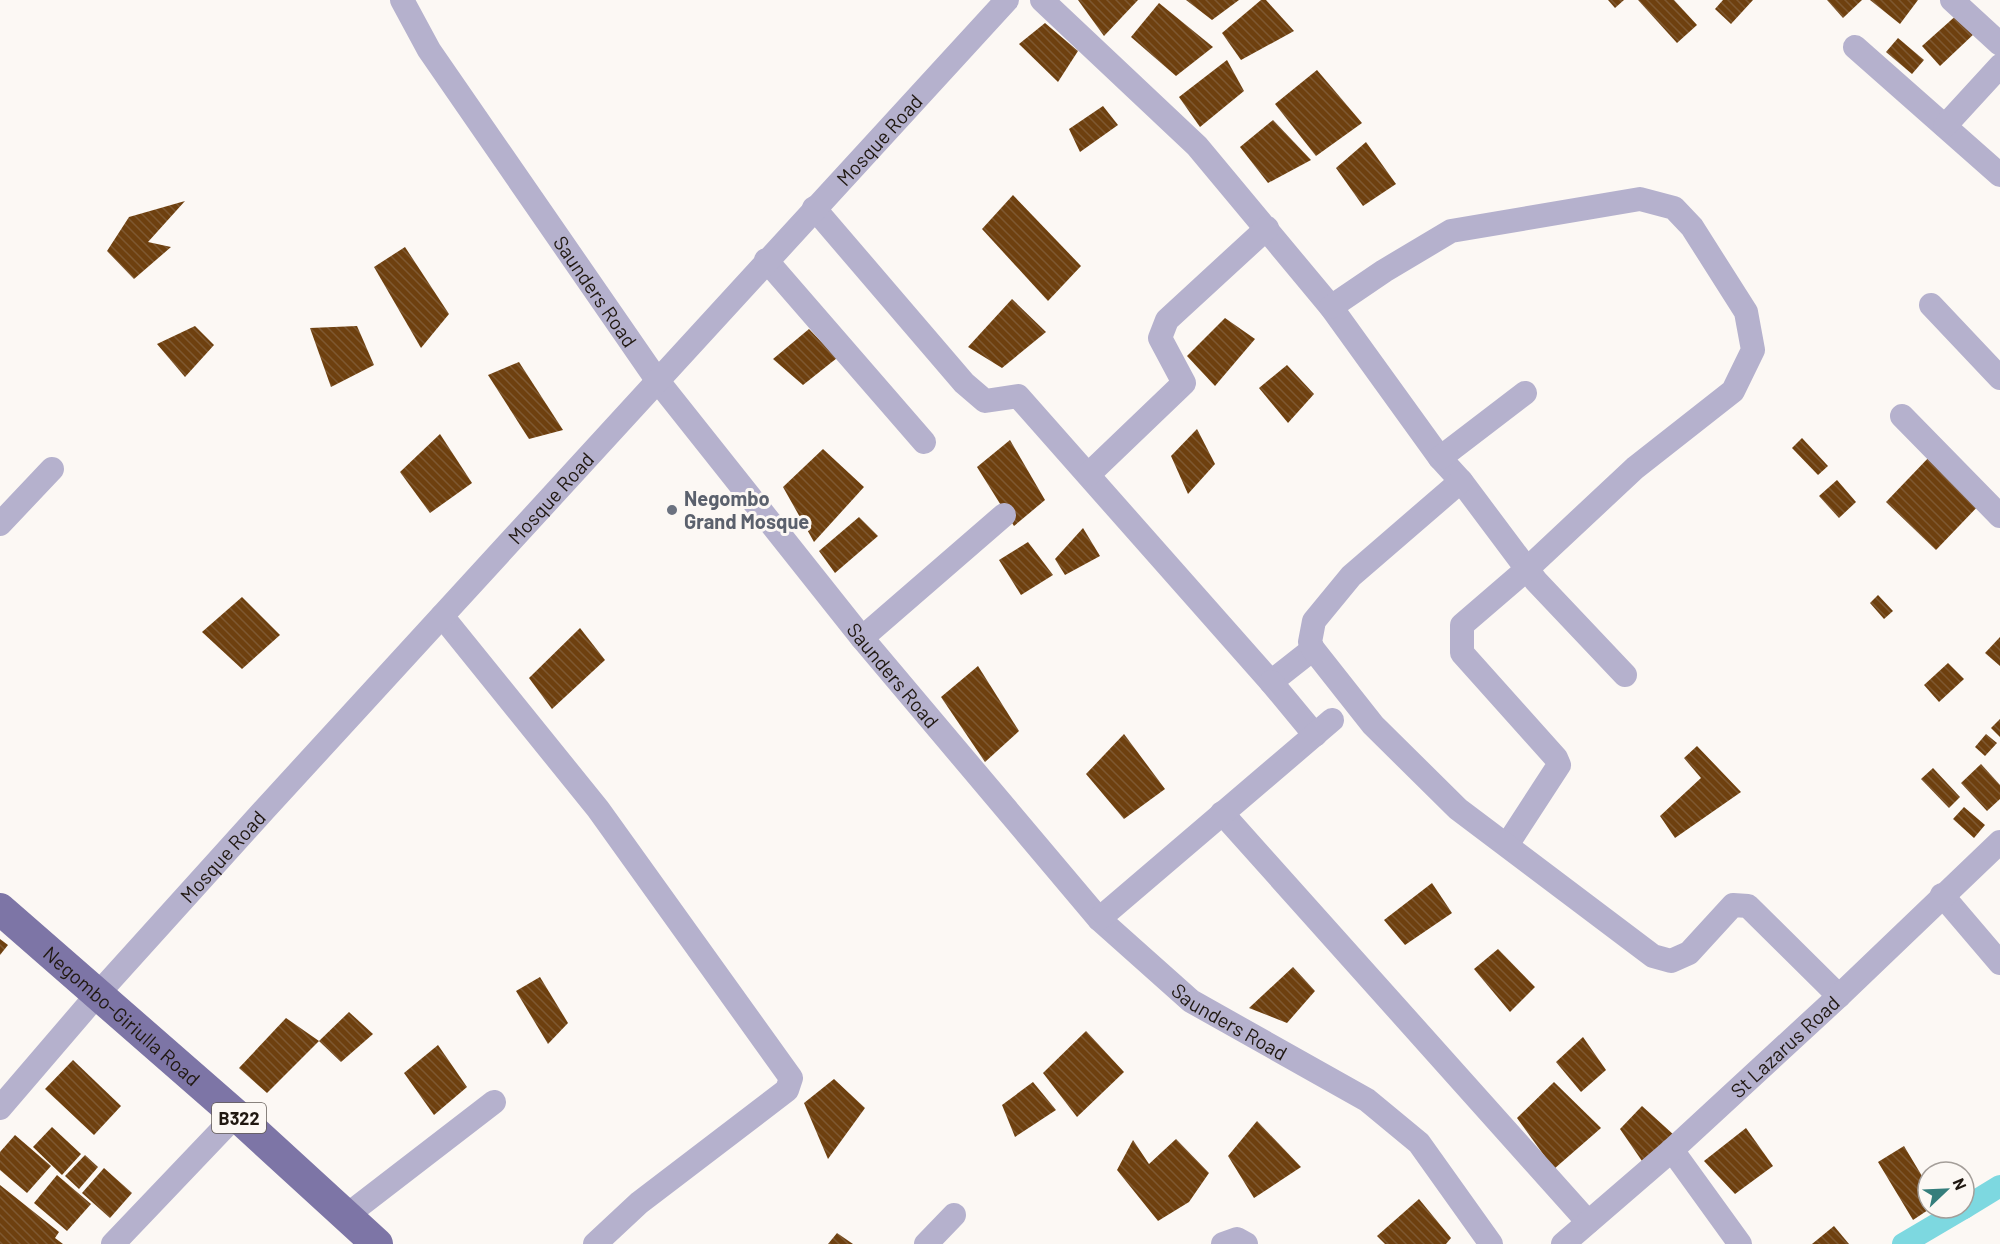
<svg xmlns="http://www.w3.org/2000/svg" width="2000" height="1244" font-family="Barlow,sans-serif">
<style>
.lines{fill:none;stroke-linecap:round;stroke-linejoin:round}
.canal{stroke:#7dd8e0;stroke-width:22}
.building{fill:url(#building-back-hatch)}
.minor{stroke:#b5b1cd;stroke-width:24}
.major{stroke:#7d75a6;stroke-width:32}
.worship-dot{fill:#6b7280;stroke:#fcf8f4;stroke-width:2}
.labels{text-anchor:middle;dominant-baseline:central;stroke-width:6;stroke-linejoin:round;paint-order:stroke}
.shield{fill:#fcf8f4;stroke:#625b55;stroke-width:1.5}
.shield-label{font-size:18px;font-weight:bold;fill:#201811}
.street-label{font-size:20px;fill:#201811;stroke:#fcf8f4}
.worship-label{font-size:20px;font-weight:bold;fill:#5b616d;stroke:#fcf8f4;text-anchor:start}
</style>
<defs>
<pattern id="building-back-hatch" width="6" height="6" patternUnits="userSpaceOnUse" patternTransform="scale(1.5)"><rect width="6" height="6" fill="#6e400f"/><path d="M-1 5l2 2M0 0l6 6M5-1l2 2" fill="none" stroke="#7e5831"/></pattern>
</defs>
<rect width="100%" height="100%" fill="#fcf8f4"/>
<g class="lines">
<g class="canal">
<path d="M1964,1208L2000,1186"/>
<path d="M1903,1244L1964,1208"/>
</g>
</g>
<g class="building">
<path d="M1078,0H1138L1104,36Z"/>
<path d="M1186,0H1239L1212,20Z"/>
<path d="M1261,0H1266L1294,31L1241,60L1222,33Z"/>
<path d="M1608,0H1624L1615,8Z"/>
<path d="M1638,0H1674L1697,25L1677,43Z"/>
<path d="M1723,0H1753L1731,24L1715,9Z"/>
<path d="M1827,0H1862L1843,18Z"/>
<path d="M1870,0H1918L1900,24Z"/>
<path d="M1159,3L1213,47L1176,76L1131,37Z"/>
<path d="M1959,13L1976,32L1940,66L1922,46Z"/>
<path d="M1045,23L1078,51L1058,82L1019,44Z"/>
<path d="M1898,38L1924,60L1912,74L1886,52Z"/>
<path d="M1227,60L1244,91L1200,127L1179,97Z"/>
<path d="M1317,70L1362,123L1316,156L1275,104Z"/>
<path d="M1103,106L1118,125L1080,152L1069,129Z"/>
<path d="M1273,120L1311,160L1268,183L1240,147Z"/>
<path d="M1366,142L1396,184L1363,206L1336,168Z"/>
<path d="M1013,195L1081,266L1048,301L982,229Z"/>
<path d="M185,201L148,242L171,247L134,279L107,251L129,217Z"/>
<path d="M405,247L449,314L421,348L374,267Z"/>
<path d="M1012,299L1046,332L1002,368L968,347Z"/>
<path d="M1225,318L1255,339L1215,386L1187,356Z"/>
<path d="M195,326L214,345L185,377L157,344Z"/>
<path d="M357,326L374,365L331,387L310,328Z"/>
<path d="M809,329L837,358L803,385L773,359Z"/>
<path d="M519,362L563,430L529,439L488,375Z"/>
<path d="M1287,365L1314,394L1288,423L1259,388Z"/>
<path d="M1197,429L1215,464L1188,494L1171,456Z"/>
<path d="M440,434L472,483L430,513L400,472Z"/>
<path d="M1802,438L1828,466L1818,475L1792,448Z"/>
<path d="M1010,440L1045,500L1014,526L977,467Z"/>
<path d="M823,449L864,487L814,542L783,487Z"/>
<path d="M1932,454L1982,502L1936,550L1886,502Z"/>
<path d="M1837,480L1856,502L1839,518L1819,496Z"/>
<path d="M859,517L878,536L835,573L819,551Z"/>
<path d="M1083,528L1100,556L1065,575L1055,559Z"/>
<path d="M1028,542L1053,575L1021,595L999,560Z"/>
<path d="M1878,595L1893,611L1884,619L1870,603Z"/>
<path d="M242,597L280,635L242,669L202,632Z"/>
<path d="M580,628L605,660L552,709L529,678Z"/>
<path d="M2000,637V666L1985,653Z"/>
<path d="M1948,663L1964,679L1939,702L1924,685Z"/>
<path d="M978,666L1019,731L985,762L941,697Z"/>
<path d="M2000,719V737L1991,728Z"/>
<path d="M1124,734L1165,789L1124,819L1086,774Z"/>
<path d="M1986,734L1997,743L1985,756L1975,747Z"/>
<path d="M1697,746L1741,792L1675,838L1660,816L1701,778L1684,758Z"/>
<path d="M1981,764L2000,785V799L1987,811L1961,783Z"/>
<path d="M1933,768L1960,797L1949,808L1921,779Z"/>
<path d="M1964,807L1985,825L1974,838L1953,819Z"/>
<path d="M1432,883L1452,913L1405,945L1384,920Z"/>
<path d="M0,939L8,945L0,955Z"/>
<path d="M1498,949L1535,987L1510,1012L1474,969Z"/>
<path d="M1293,967L1315,991L1287,1023L1249,1008Z"/>
<path d="M540,977L568,1023L548,1044L516,991Z"/>
<path d="M349,1012L373,1034L341,1062L319,1041Z"/>
<path d="M286,1018L319,1041L267,1093L239,1068Z"/>
<path d="M1086,1031L1124,1072L1077,1117L1043,1073Z"/>
<path d="M1583,1037L1606,1070L1581,1092L1556,1062Z"/>
<path d="M438,1045L467,1087L434,1115L404,1073Z"/>
<path d="M73,1060L121,1106L94,1135L45,1089Z"/>
<path d="M834,1079L865,1108L828,1159L804,1103Z"/>
<path d="M1033,1082L1056,1110L1015,1137L1002,1105Z"/>
<path d="M1554,1082L1601,1128L1554,1169L1517,1118Z"/>
<path d="M1642,1106L1675,1136L1642,1161L1620,1129Z"/>
<path d="M1257,1121L1301,1167L1254,1198L1228,1156Z"/>
<path d="M52,1127L81,1154L62,1175L33,1147Z"/>
<path d="M1746,1128L1773,1166L1735,1194L1704,1161Z"/>
<path d="M15,1135L51,1166L27,1193L0,1170V1152Z"/>
<path d="M1176,1139L1209,1173L1189,1202L1158,1221L1117,1170L1133,1140L1149,1164Z"/>
<path d="M1904,1146L1928,1186V1208H1931L1913,1220L1878,1162Z"/>
<path d="M85,1155L98,1167L79,1189L65,1176Z"/>
<path d="M104,1168L132,1193L110,1218L82,1193Z"/>
<path d="M57,1175L91,1204L67,1231L34,1203Z"/>
<path d="M0,1185L59,1232L55,1238L63,1244H0Z"/>
<path d="M1419,1199L1451,1238L1446,1244H1385L1377,1236Z"/>
<path d="M1834,1226L1849,1244H1812Z"/>
<path d="M837,1233L853,1244H828Z"/>
</g>
<g class="lines">
<g class="minor">
<path id="s1" d="M402,0L429,50L657,380L862,638L1099,919L1191,1001L1367,1100L1419,1143L1491,1244"/>
<path d="M1042,0L1197,146L1331,307L1440,458L1461,481L1536,581L1625,675"/>
<path d="M1952,0L2000,44"/>
<path d="M1855,47L2000,175"/>
<path d="M1945,126L2000,66"/>
<path d="M814,208L964,383L985,401L1018,396L1271,682L1313,649"/>
<path d="M766,260L924,442"/>
<path d="M1931,305L2000,378"/>
<path d="M1331,307L1384,271L1451,231L1640,199L1674,208L1692,227L1746,312L1753,350L1733,391L1635,468L1527,569L1462,625V653L1556,758L1559,765L1507,845"/>
<path d="M1902,416L2000,516"/>
<path d="M1440,458L1525,393"/>
<path d="M1089,474L1184,383L1160,338L1167,320L1267,228"/>
<path d="M1461,481L1351,576L1314,621L1310,642L1313,649L1373,725L1458,809L1653,956L1671,961L1689,953L1733,905L1748,906L1839,996"/>
<path d="M0,524L52,469"/>
<path d="M442,616L598,809L791,1078L787,1090L639,1203L595,1244"/>
<path d="M862,638L1004,515"/>
<path d="M1271,682L1315,735"/>
<path d="M1222,813L1588,1222"/>
<path d="M1942,895L2000,963"/>
<path d="M1099,919L1332,720"/>
<path id="s2" d="M0,1108L96,996L265,809L1007,0"/>
<path d="M1672,1150L1740,1244"/>
<path d="M346,1216L494,1102"/>
<path d="M113,1244L236,1115"/>
<path d="M926,1244L954,1215"/>
<path d="M1223,1244L1237,1239L1246,1244"/>
<path id="s3" d="M1563,1244L1672,1150L1839,996L2000,842"/>
</g>
<path class="major" id="s4" d="M0,909L236,1115L377,1244"/>
</g>
<circle class="worship-dot" cx="672" cy="510" r="6"/>
<g class="labels">
<rect class="shield" x="212" y="1103" width="54" height="30" rx="4.5"/>
<g class="shield-label">
<text x="239" y="1118">B322</text>
</g>
<g class="street-label">
<text stroke="none"><textPath href="#s2" startOffset="1308">Mosque Road</textPath></text>
<text stroke="none"><textPath href="#s1" startOffset="350">Saunders Road</textPath></text>
<text stroke="none"><textPath href="#s2" startOffset="822">Mosque Road</textPath></text>
<text stroke="none"><textPath href="#s1" startOffset="836">Saunders Road</textPath></text>
<text stroke="none"><textPath href="#s2" startOffset="336">Mosque Road</textPath></text>
<text stroke="none"><textPath href="#s4" startOffset="162">Negombo-Giriulla Road</textPath></text>
<text stroke="none"><textPath href="#s1" startOffset="1322">Saunders Road</textPath></text>
<text stroke="none"><textPath href="#s3" startOffset="297">St Lazarus Road</textPath></text>
</g>
<g class="worship-label">
<text x="684" y="498">Negombo<tspan x="684" dy="23">Grand Mosque</tspan></text>
</g>
</g>
<g transform="translate(1946 1190) rotate(67)"><circle r="28" fill="#fcf8f4" stroke="#a49e99" stroke-width="1.5"/>
<path d="M0-4.5L10 22L0 15L-10 22Z" fill="#357e7c"/>
<text y="-9" font-size="16" font-weight="bold" text-anchor="middle" fill="#201811">N</text>
</g>
</svg>
